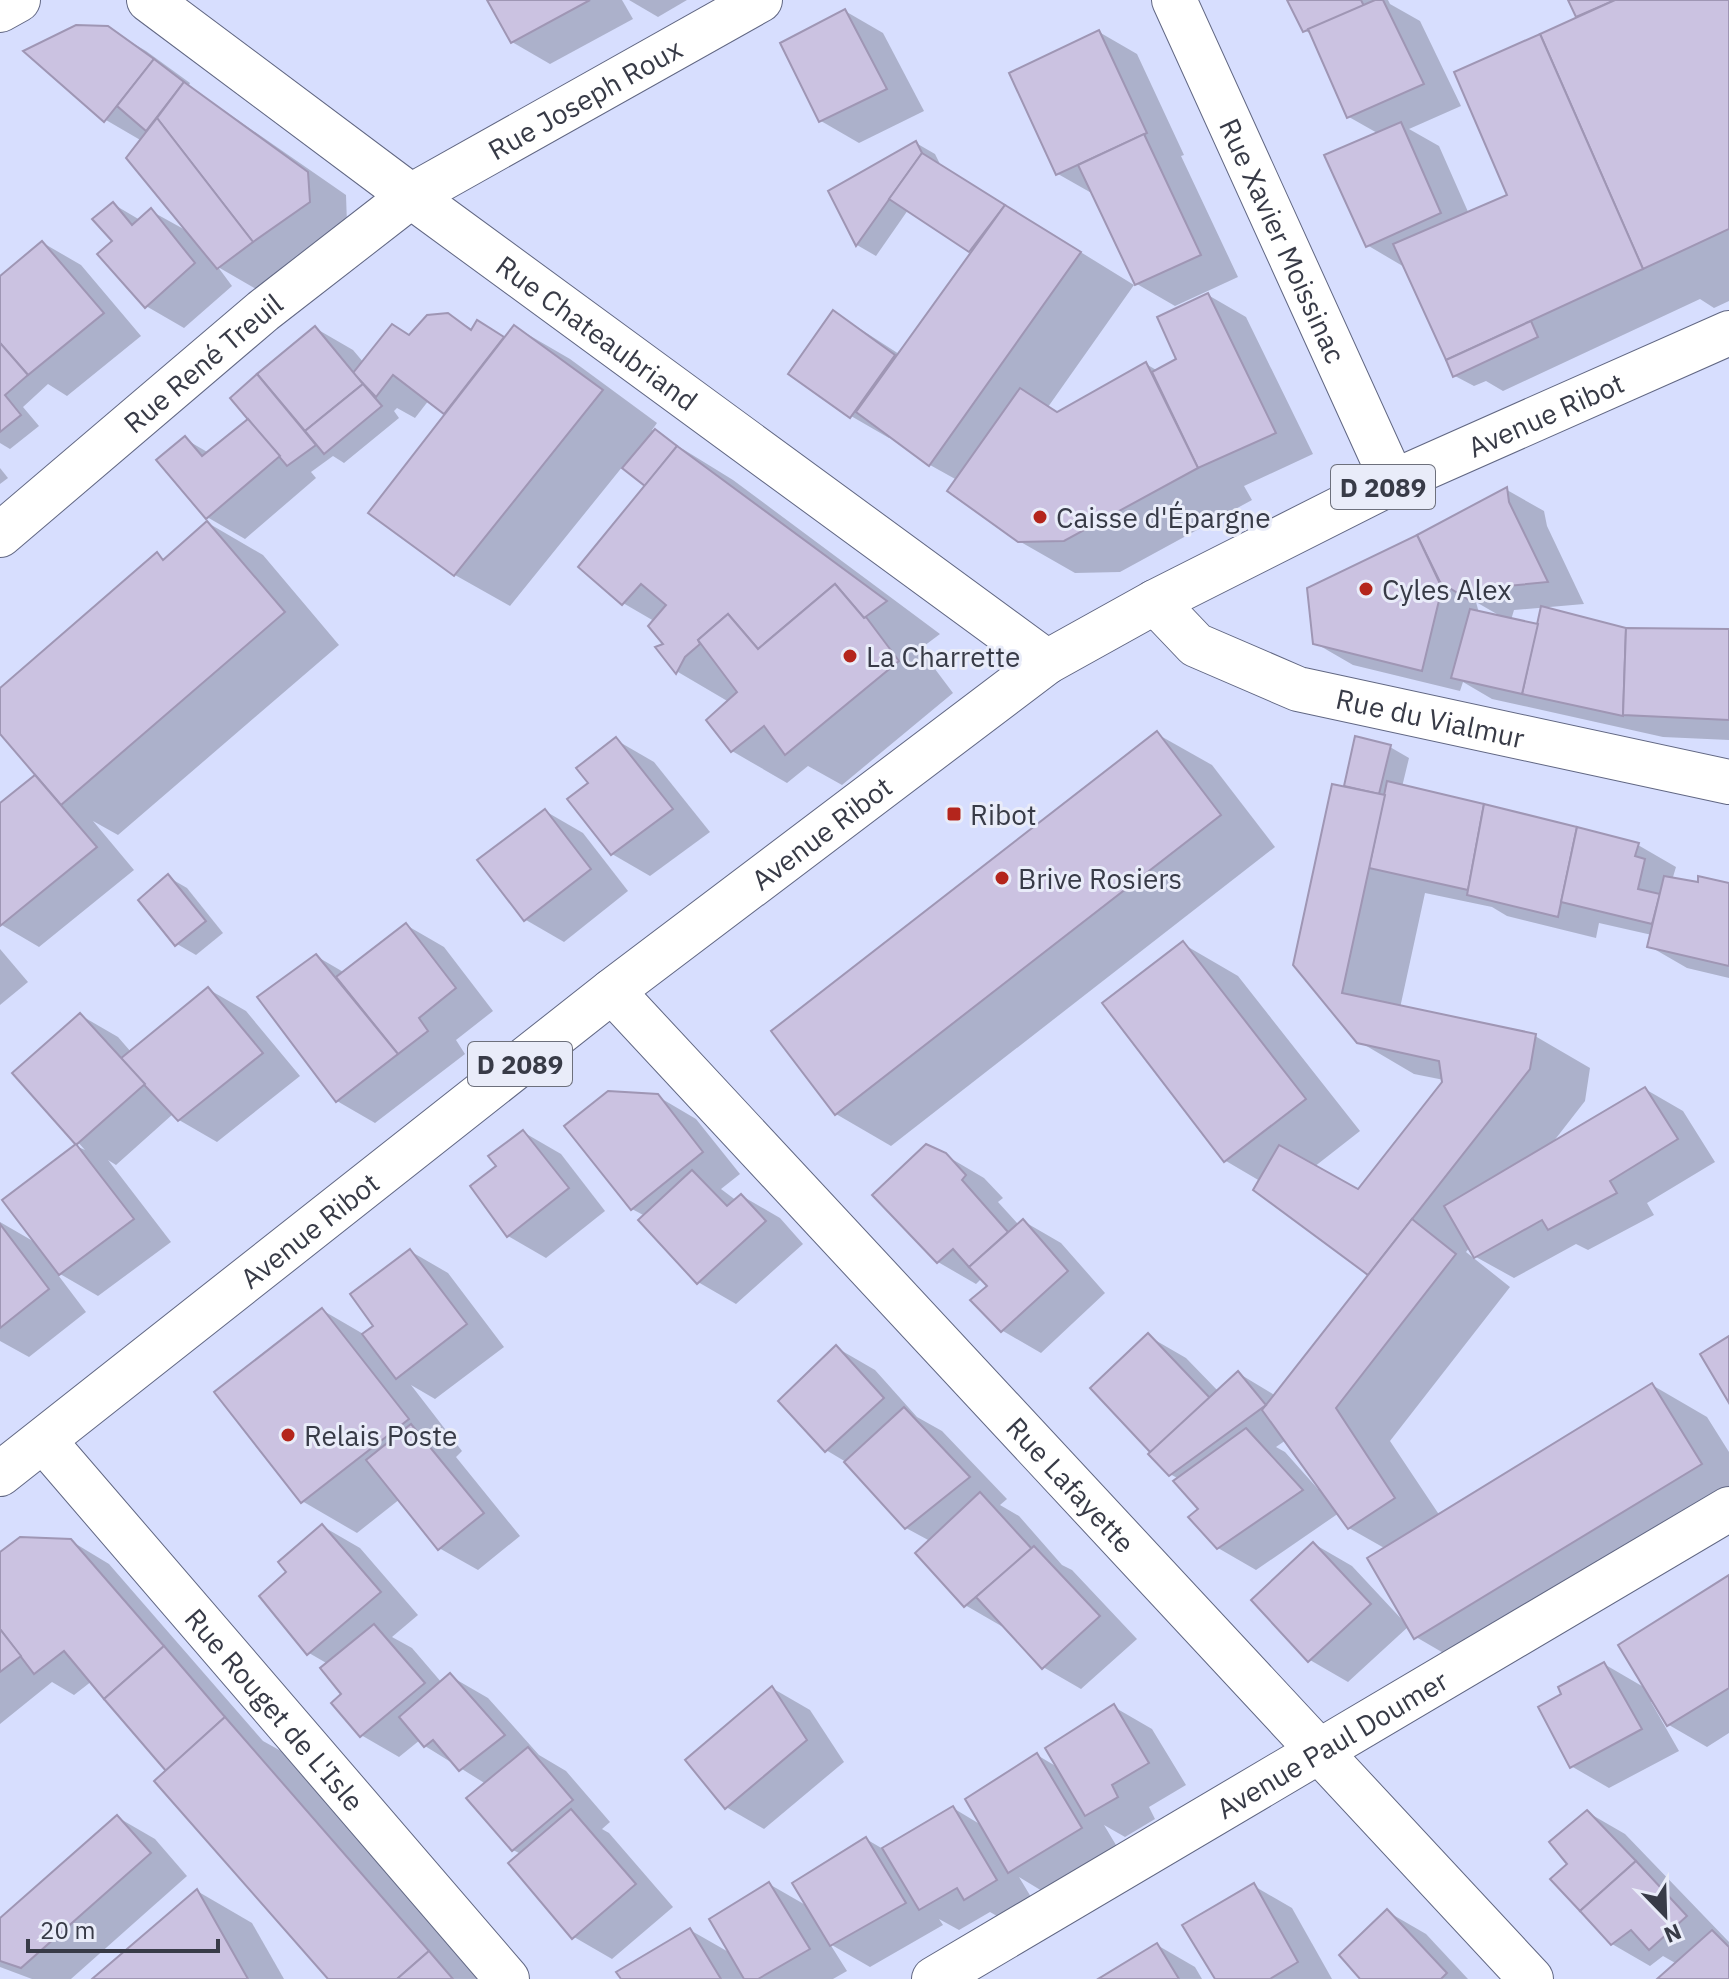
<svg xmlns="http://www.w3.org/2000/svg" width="1729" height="1979" font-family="'IBM Plex Sans',sans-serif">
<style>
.shadow{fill:#0003;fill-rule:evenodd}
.building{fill:#cbc2e1;stroke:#9f96b4;stroke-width:2}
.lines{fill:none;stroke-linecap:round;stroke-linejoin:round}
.minor-casing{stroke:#616783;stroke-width:46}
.primary-casing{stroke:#616783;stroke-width:46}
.minor{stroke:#fff;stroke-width:44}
.primary{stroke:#fff;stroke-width:44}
.poi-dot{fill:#b4251c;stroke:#e9ecf9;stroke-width:3}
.labels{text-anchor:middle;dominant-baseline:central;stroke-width:6;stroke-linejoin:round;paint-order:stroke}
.shield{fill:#e9ecf9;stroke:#6d707c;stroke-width:2}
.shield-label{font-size:26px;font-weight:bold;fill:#383b47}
.street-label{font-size:28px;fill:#383b47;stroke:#e9ecf9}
.poi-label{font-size:28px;fill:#383b47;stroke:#e9ecf9;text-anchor:start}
</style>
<rect width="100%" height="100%" fill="#d7defe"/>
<g class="shadow">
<path d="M489,0H622L633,19L550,64L512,42Z"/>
<path d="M629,0H687L658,17Z"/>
<path d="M1289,0H1388L1390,4L1420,21L1461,106L1409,129L1439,146L1469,214L1510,196L1581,18L1571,0H1729V301L1714,308L1700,299L1503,391L1486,381L1474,386L1455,376L1406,268L1367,245L1379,134L1349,117L1313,35L1304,30Z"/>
<path d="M845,11L883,33L924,111L859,143L821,121Z"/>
<path d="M107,28L146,51L190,83L189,85L203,96L346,195L347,224L256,289L218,267L232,286L184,328L146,306L115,241L113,204L140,220L151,211L189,232L142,141L106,120L27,51Z"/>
<path d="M1099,32L1137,54L1184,155L1181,156L1238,277L1175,306L1137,284L1095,195L1058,174Z"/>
<path d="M916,143L935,154L941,166L1134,285L1048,407L1059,413L1146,364L1158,371L1179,360L1208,295L1246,317L1313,454L1244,486L1252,500L1120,572L1075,573L1019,541L957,480L930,465L891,435L889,438L851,416L834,312L899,354L973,252L908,210L876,256L857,245L831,191Z"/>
<path d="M43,243L81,265L141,336L67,396L48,384L23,407L39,426L10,449L0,443V279Z"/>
<path d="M448,315L472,329L478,323L506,339L515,327L570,359L657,423L652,430L733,480L940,634L920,649L953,693L842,785L808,766L787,783L732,751L729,702L678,672L658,648L666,644L654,621L623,603L647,486L623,466L510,606L455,575L371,513L448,414L429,400L415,418L397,408L394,411L399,418L344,463L333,456L311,472L316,478L245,539L207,517L185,439L209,453L250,419L233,398L315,328L353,350L364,363ZM497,343H502L453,406L450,404Z"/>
<path d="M0,468L8,478L0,484Z"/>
<path d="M1507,490L1544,511L1547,526L1584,604L1514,610L1511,620L1540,627L1729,631V740L1663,737L1492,699L1463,682L1460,691L1353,665L1315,643L1309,589ZM1476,602L1502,617L1479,613Z"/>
<path d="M208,523L263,555L339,645L118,835L93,821L134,870L39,947L0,924V806L38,775L0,731V691L157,555L166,560Z"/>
<path d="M1157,734L1212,765L1275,847L891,1146L836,1114Z"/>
<path d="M616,740L654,762L710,832L650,876L612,854L591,784Z"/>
<path d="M1390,747L1409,758L1402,787L1638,845L1676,867L1673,877L1678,880L1729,885V978L1687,968L1649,946L1652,935L1599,923L1596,938L1507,916L1492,907L1425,893L1400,1008L1535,1036L1590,1068L1585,1101L1550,1146L1645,1089L1683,1111L1715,1162L1647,1203L1654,1215L1588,1250L1576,1244L1514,1278L1476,1257L1470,1247L1466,1252L1510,1287L1390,1441L1440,1516L1652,1385L1707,1417L1729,1452V1512L1471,1669L1416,1637L1409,1626L1348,1682L1310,1660L1314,1544L1352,1566L1407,1625L1386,1549L1349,1528L1339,1513L1256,1570L1218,1548L1201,1510L1179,1479L1170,1474L1148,1336L1186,1358L1219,1392L1238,1373L1276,1396L1371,1275L1255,1190L1260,1181L1226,1161L1183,944L1238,976L1360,1131L1314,1167L1358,1192L1444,1080L1414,1074L1358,1041L1296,965L1354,790L1346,785ZM1286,1440L1320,1487L1318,1489L1285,1452L1276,1447Z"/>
<path d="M545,811L583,833L628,891L564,942L526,920L480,860Z"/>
<path d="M168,877L187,888L223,933L196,955L177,944Z"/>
<path d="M406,925L444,947L493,1011L456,1040L465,1054L375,1123L337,1101L316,956L345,973Z"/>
<path d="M0,949L28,982L0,1005Z"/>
<path d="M208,989L246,1011L300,1076L217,1142L179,1120L173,1114L116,1165L108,1160L171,1242L98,1296L55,1271L86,1312L29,1357L0,1341V1222L38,1244L76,1146L85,1150L15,1073L80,1015L118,1037L131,1052Z"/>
<path d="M657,1096L696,1119L740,1174L721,1189L737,1201L742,1196L780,1218L803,1244L736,1304L698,1282L645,1216L632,1209Z"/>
<path d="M523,1132L561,1154L605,1211L546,1258L508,1236L499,1167Z"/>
<path d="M945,1155L984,1178L1003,1198L998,1202L1019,1225L1023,1221L1061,1243L1105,1293L1041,1353L1003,1331L973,1300L989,1286L982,1278L976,1284L938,1262L874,1195Z"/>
<path d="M410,1251L448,1273L504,1347L435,1399L411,1385L462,1451L456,1457L520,1536L478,1570L439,1548L400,1499L357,1533L302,1501L322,1310L365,1335L375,1327Z"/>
<path d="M837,1348L875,1370L917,1417L942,1431L1007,1499L1000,1505L1019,1516L1062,1565L1072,1570L1137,1639L1081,1689L1043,1667L1005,1625L1003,1627L965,1605L930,1541L906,1528L846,1462L826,1450Z"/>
<path d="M322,1526L360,1548L418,1615L392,1637L412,1648L442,1683L450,1676L488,1698L539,1755L566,1771L610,1822L602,1829L609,1833L673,1907L612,1959L574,1937L521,1854L513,1850L486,1784L425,1746L420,1740L399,1757L361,1735L328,1664L309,1653L289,1572Z"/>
<path d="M71,1541L109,1564L263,1741L281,1751L479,1979H330L170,1770L92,1681L74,1695L52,1682L0,1724V1555Z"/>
<path d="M1729,1577V1733L1707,1747L1669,1725L1654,1700L1651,1702L1679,1751L1609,1788L1571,1766L1564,1695L1604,1664L1647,1689Z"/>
<path d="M772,1688L810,1710L844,1762L764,1829L726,1807Z"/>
<path d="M1114,1707L1152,1729L1186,1785L1149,1807L1155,1819L1125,1837L1104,1825L1119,1850L1047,1894L1019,1877L1034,1902L1004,1920L990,1912L959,1930L939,1919L943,1925L870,1967L830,1944L847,1971L833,1979H623L690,1930L732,1954L769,1884L809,1907L866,1839L883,1849L953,1808L983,1826L1037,1755L1059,1768Z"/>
<path d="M1587,1812L1625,1834L1729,1942V1979H1660L1677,1964L1663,1956L1650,1966L1612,1944L1570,1864Z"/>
<path d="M117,1817L155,1839L187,1876L71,1979H32L0,1967V1921Z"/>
<path d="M1254,1886L1292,1908L1332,1979H1217Z"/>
<path d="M197,1891L252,1923L284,1979H95Z"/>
<path d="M1388,1912L1426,1934L1468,1979H1362Z"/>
<path d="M1157,1945L1195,1967L1202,1979H1100Z"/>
</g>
<g class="building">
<path d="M487,0H590L511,43Z"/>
<path d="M1287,0H1361L1364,6L1303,32Z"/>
<path d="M1375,0H1383L1424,84L1347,118L1308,29Z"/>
<path d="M1568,0H1615L1576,17Z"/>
<path d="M1615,0H1729V229L1643,269L1540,34Z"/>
<path d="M845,9L887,89L819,122L780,43Z"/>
<path d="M76,25L108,26L154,59L104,122L23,51Z"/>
<path d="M1099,30L1147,133L1056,175L1009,73Z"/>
<path d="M1540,34L1643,269L1446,360L1393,244L1507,195L1454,72Z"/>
<path d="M154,59L184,82L146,131L117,106Z"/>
<path d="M184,82L308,172L310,202L253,242L157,118Z"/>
<path d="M157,118L253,242L217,269L126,158Z"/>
<path d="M1401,122L1441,213L1366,247L1324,155Z"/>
<path d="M1144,134L1201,255L1135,285L1078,165Z"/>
<path d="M916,141L922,153L856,246L828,191Z"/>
<path d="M922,153L1005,205L969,252L889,199Z"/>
<path d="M113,202L132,225L151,208L195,263L145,308L97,254L112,241L92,219Z"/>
<path d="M1005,205L1081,252L929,466L856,412Z"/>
<path d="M42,241L104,313L28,375L0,343V276Z"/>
<path d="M1208,293L1276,433L1198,468L1152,372L1176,359L1157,317Z"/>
<path d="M833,310L895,355L850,418L788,374Z"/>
<path d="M448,313L471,330L477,320L504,337L444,414L393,375L376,397L353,373L392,324L409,335L427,315Z"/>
<path d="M1531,321L1538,337L1453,377L1446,360Z"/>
<path d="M514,325L603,390L454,576L368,513Z"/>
<path d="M315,326L363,384L305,431L257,374Z"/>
<path d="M0,343L28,375L5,395L21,415L0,432Z"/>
<path d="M1146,362L1198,468L1064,541L1018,542L947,491L1020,388L1057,412Z"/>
<path d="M257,374L316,445L287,466L230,398Z"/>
<path d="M363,384L382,406L324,454L305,431Z"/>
<path d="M248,419L280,456L206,519L156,460L185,436L202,456Z"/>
<path d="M655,429L677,446L645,486L622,468Z"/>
<path d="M677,446L887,601L864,618L835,584L758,649L728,614L698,640L700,644L685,657L676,674L655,647L663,644L648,626L666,605L641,584L622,605L578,567Z"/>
<path d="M1507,487L1509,502L1548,582L1476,589L1472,602L1440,582L1417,535Z"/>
<path d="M207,521L285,612L61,805L0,734V688L157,552L163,560Z"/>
<path d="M1417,535L1442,588L1422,671L1313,644L1307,588Z"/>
<path d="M835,584L864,618L866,617L899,661L785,755L764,726L731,752L706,720L737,692L698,640L728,614L758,649Z"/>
<path d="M1541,606L1626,628L1623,716L1522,694Z"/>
<path d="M1470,609L1538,624L1522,694L1451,678Z"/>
<path d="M1626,628L1729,629V720L1623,715Z"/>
<path d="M1157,731L1221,815L835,1115L771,1031Z"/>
<path d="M1355,736L1391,745L1379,794L1344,786Z"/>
<path d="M616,737L673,809L611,855L567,799L588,783L576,768Z"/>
<path d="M35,775L97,847L0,926V803Z"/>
<path d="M1387,781L1484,804L1468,890L1369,868Z"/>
<path d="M1332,784L1385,795L1342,993L1536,1034L1530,1069L1368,1275L1253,1190L1279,1145L1358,1189L1442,1082L1439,1061L1357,1043L1293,965Z"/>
<path d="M1484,804L1577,827L1558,917L1467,895Z"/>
<path d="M545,809L591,869L524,921L477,860Z"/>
<path d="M1577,827L1639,843L1635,856L1645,859L1638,889L1660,894L1652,924L1561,902Z"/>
<path d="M168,874L206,921L175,946L138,900Z"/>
<path d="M1664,876L1698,882V876L1729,883V966L1647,947Z"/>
<path d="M406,923L456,988L419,1018L428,1031L398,1054L336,977Z"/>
<path d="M1183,941L1306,1099L1224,1162L1102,1003Z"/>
<path d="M316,954L398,1054L336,1102L257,997Z"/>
<path d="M208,987L263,1053L178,1121L120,1059Z"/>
<path d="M80,1013L145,1084L76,1145L12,1073Z"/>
<path d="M1645,1087L1678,1139L1610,1181L1617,1193L1548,1230L1542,1220L1474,1258L1444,1206Z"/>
<path d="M608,1091L658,1094L703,1152L631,1210L564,1126Z"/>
<path d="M523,1130L569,1188L507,1237L470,1186L496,1166L488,1156Z"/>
<path d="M76,1144L134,1219L59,1275L2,1200Z"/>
<path d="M926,1144L946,1153L966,1175L962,1180L1008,1232L969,1267L953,1249L937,1263L872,1195Z"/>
<path d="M692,1170L727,1206L741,1194L766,1221L697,1284L638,1220Z"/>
<path d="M1023,1219L1068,1271L1001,1332L970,1300L987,1286L969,1267Z"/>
<path d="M1412,1219L1456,1254L1336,1408L1395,1498L1348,1529L1262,1410Z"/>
<path d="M0,1224L49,1289L0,1328Z"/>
<path d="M410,1249L467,1324L396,1379L362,1334L373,1326L350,1294Z"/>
<path d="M322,1308L409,1419L301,1503L214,1392Z"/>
<path d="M1148,1333L1210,1398L1151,1453L1090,1388Z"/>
<path d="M1729,1336V1403L1700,1354Z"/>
<path d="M836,1345L884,1398L825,1452L778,1401Z"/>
<path d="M1238,1371L1266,1405L1169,1476L1148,1454Z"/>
<path d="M1652,1383L1702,1464L1414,1639L1367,1558Z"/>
<path d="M904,1407L970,1477L905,1529L844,1462Z"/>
<path d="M411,1424L484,1513L438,1550L366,1460Z"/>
<path d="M1246,1428L1303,1490L1217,1549L1188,1517L1198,1509L1173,1481Z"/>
<path d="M980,1492L1032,1549L964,1607L915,1553Z"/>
<path d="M322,1524L381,1592L307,1655L259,1596L286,1572L278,1562Z"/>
<path d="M20,1537L71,1539L164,1646L104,1699L64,1651L34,1674L0,1629V1552Z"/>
<path d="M1313,1542L1371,1604L1308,1662L1251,1600Z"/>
<path d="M1034,1546L1100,1616L1042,1669L976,1597Z"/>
<path d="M1729,1575V1688L1667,1726L1618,1645Z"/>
<path d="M374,1624L425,1683L360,1737L331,1703L341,1694L320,1668Z"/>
<path d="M0,1629L21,1656L0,1672Z"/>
<path d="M164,1646L225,1717L166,1771L104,1699Z"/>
<path d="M1604,1662L1642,1729L1570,1768L1538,1707L1561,1694L1558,1687Z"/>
<path d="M450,1673L505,1735L459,1771L433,1740L424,1747L399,1717Z"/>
<path d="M772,1686L807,1740L725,1809L685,1760Z"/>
<path d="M1114,1704L1149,1763L1112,1785L1118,1797L1085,1816L1045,1748Z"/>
<path d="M225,1717L429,1951L397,1979H328L154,1781Z"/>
<path d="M528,1747L573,1800L512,1851L466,1798Z"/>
<path d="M1037,1753L1082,1828L1008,1873L965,1799Z"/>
<path d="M953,1806L997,1880L964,1900L957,1888L919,1910L882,1848Z"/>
<path d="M571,1809L636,1884L572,1939L508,1863Z"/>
<path d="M1587,1810L1636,1861L1580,1911L1550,1879L1567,1864L1549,1842Z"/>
<path d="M117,1815L151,1853L21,1968L0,1961V1918Z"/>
<path d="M866,1837L906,1903L830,1946L792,1883Z"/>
<path d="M1636,1861L1687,1916L1649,1950L1631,1930L1611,1945L1580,1911Z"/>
<path d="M769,1882L810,1949L758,1979H744L709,1919Z"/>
<path d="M1254,1883L1298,1962L1270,1979H1215L1182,1925Z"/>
<path d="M197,1889L248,1979H92Z"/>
<path d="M1387,1909L1447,1973L1441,1979H1360L1339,1955Z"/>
<path d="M690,1928L721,1979H621L616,1972Z"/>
<path d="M1712,1930L1729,1947V1979H1657Z"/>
<path d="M1157,1943L1179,1979H1098Z"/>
<path d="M429,1951L453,1979H397Z"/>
</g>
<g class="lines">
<g class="minor-casing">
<g id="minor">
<path id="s1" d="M149,0L411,196L1047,662"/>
<path id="s2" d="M1174,0L1393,482"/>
<path id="s3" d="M0,535L263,311L411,196L760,0"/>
<path id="s4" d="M1155,602L1196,645L1298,689L1729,782"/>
<path id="s5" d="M612,991L1531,1979"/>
<path id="s6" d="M44,1441L507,1979"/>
<path id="s7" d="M934,1979L1729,1509"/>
</g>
</g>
<g class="primary-casing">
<g id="primary">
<path d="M0,10L18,0"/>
<path id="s8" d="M0,1474L612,991L1047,662L1155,602L1393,482L1729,333"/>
</g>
</g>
<use href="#minor" class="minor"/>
<use href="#primary" class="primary"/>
</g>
<g class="poi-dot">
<circle cx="1040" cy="517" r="8"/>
<circle cx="1366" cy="589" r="8"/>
<circle cx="850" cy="656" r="8"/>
<rect x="946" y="806" width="16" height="16" rx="4"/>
<circle cx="1002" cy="878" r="8"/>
<circle cx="288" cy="1435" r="8"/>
</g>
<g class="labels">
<g class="shield">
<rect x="1331" y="465" width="104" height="44" rx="6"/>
<rect x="468" y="1042" width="104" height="44" rx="6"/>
</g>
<g class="shield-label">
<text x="1383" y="487">D 2089</text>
<text x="520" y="1064">D 2089</text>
</g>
<g class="street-label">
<text stroke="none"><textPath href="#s3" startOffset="732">Rue Joseph Roux</textPath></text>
<text stroke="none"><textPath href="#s2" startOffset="264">Rue Xavier Moissinac</textPath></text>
<text stroke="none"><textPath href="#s1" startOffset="558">Rue Chateaubriand</textPath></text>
<text stroke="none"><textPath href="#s3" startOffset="266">Rue René Treuil</textPath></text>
<text stroke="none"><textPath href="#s8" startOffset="1882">Avenue Ribot</textPath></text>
<text stroke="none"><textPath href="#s4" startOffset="306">Rue du Vialmur</textPath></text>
<text stroke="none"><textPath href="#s8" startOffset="1042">Avenue Ribot</textPath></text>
<text stroke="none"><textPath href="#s8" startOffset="394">Avenue Ribot</textPath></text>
<text stroke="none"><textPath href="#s5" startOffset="674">Rue Lafayette</textPath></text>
<text stroke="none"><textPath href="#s6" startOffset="354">Rue Rouget de L'Isle</textPath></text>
<text stroke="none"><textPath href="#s7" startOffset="462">Avenue Paul Doumer</textPath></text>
</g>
<g class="poi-label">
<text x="1056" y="517">Caisse d'Épargne</text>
<text x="1382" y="589">Cyles Alex</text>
<text x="866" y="656">La Charrette</text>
<text x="970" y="814">Ribot</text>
<text x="1018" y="878">Brive Rosiers</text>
<text x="304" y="1435">Relais Poste</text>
</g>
</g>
<g transform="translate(1665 1915) rotate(157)" stroke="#e9ecf9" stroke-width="6" paint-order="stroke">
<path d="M0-6L14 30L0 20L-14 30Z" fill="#383b47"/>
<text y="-12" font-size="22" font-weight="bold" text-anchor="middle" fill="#383b47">N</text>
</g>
<path d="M28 1939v12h190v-12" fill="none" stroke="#383b47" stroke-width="4"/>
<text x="40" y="1939" font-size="24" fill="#383b47" stroke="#e9ecf9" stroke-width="6" paint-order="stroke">20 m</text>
</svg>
